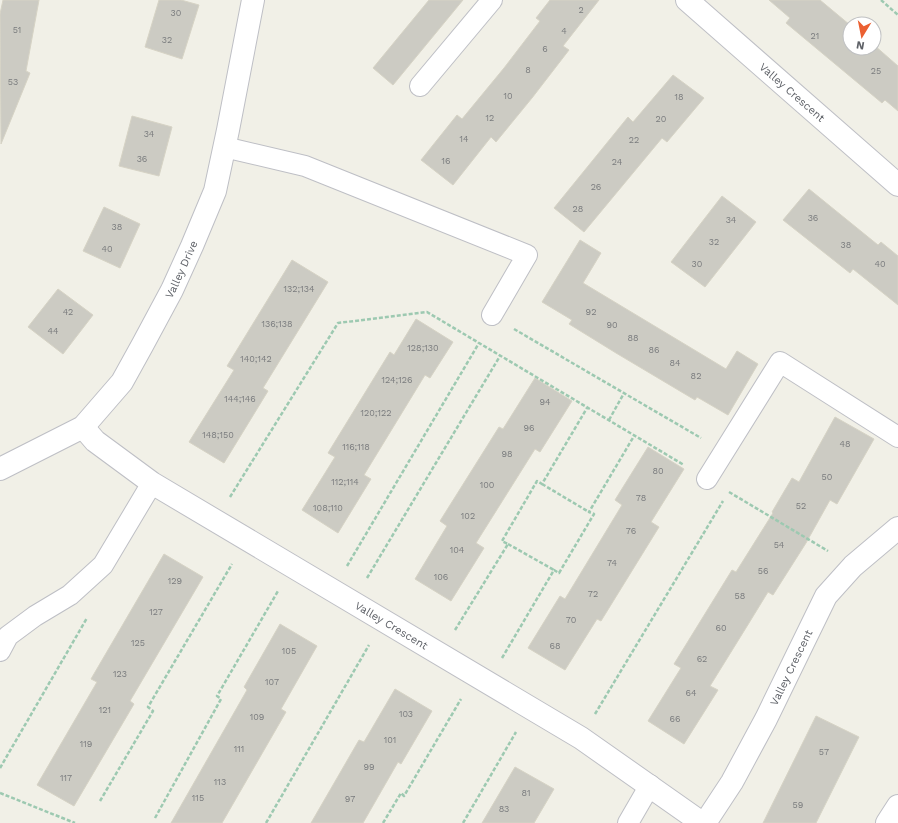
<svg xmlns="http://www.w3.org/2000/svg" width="898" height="823" font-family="'Work Sans',sans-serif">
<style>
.building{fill:#cccbc3;stroke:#d6d3c5}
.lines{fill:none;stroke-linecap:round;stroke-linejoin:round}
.service-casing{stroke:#bebfc5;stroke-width:22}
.minor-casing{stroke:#bebfc5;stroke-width:24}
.path{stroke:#9dc9b1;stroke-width:2.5;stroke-dasharray:4 2;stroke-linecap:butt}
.service{stroke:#fff;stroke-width:20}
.minor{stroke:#fff;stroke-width:22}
.labels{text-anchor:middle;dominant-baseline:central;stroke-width:4;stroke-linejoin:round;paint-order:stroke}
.number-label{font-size:9px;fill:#7a7c7e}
.street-label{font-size:11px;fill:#5e6167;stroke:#fff}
</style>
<rect width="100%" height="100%" fill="#f1f0e7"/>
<g class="building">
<path d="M3,0H39L26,71L30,73L1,144L0,14Z"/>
<path d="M159,0H181L199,5L182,59L145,47Z"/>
<path d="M429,0H463L393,85L373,68Z"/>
<path d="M550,0H599L563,46L569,50L532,98L496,142L491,137L453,185L421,160L457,115L462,119L504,68L540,21L536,18Z"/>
<path d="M769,0H820L850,25V48H874V45L898,66V111L885,100L882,103L786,23L790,18Z"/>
<path d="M673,75L704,98L667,142L662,138L584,232L554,208L628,117L633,122Z"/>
<path d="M132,116L172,127L159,176L119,166Z"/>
<path d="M809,189L878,245L881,242L898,256V305L853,269L850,273L783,220Z"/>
<path d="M722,196L756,222L705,287L671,262Z"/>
<path d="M104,207L140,224L120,268L83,251Z"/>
<path d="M580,240L601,253L583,283L726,369L737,351L758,364L728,415L697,397L695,400L616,353L569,324L572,320L542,302Z"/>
<path d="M292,260L328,282L263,388L268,391L224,463L189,442L234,370L227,366Z"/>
<path d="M58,289L93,315L63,354L28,327Z"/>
<path d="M416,319L453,342L430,378L425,375L364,475L371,479L338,533L302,510L335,457L328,453L390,352L394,355Z"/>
<path d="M535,378L572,401L540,452L535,449L476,543L484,548L451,601L415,579L447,526L440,521L499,427L503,429Z"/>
<path d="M835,417L874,439L837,504L830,500L806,543L773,595L768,592L749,623L710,686L718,690L684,744L648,721L681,668L674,664L732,570L736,572L773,513L772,512L792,478L799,482Z"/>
<path d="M648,447L684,469L651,522L659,527L601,621L597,619L565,670L528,648L560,596L565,599L622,505L615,500Z"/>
<path d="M164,554L203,577L130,701L134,704L74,806L37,785L97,682L91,679Z"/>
<path d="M280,624L317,646L281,709L286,712L222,823H171L247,690L244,687Z"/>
<path d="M395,689L432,711L401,764L398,762L363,823H311L359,740L364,742Z"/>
<path d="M816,716L859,737L816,823H763Z"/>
<path d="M515,767L554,789L534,823H482Z"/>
</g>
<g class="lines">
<g class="service-casing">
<g id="service">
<path d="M420,86L492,0"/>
<path d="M224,147L305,166L527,255L492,315"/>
<path d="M707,479L780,362L898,437"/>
<path d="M0,651L8,636L35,616L70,595L103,565L152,483"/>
<path d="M628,823L650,785"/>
</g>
</g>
<g class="minor-casing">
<g id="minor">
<path id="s1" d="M687,0L898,185"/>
<path id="s2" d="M83,427L95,441L152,483L581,738L702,823"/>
<path id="s3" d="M0,469L83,427L122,382L143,344L172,290L192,246L215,191L228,130L253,0"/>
<path id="s4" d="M705,823L732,782L766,719L826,596L853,566L898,528"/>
<path d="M887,823L898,806"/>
</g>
</g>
<g class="path">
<path d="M881,0L898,15"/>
<path d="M514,329L701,438"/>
<path d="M609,420L624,393"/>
<path d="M542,484L589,512"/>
<path d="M729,492L828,551"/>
<path d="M230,497L338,323L427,312L684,465"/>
<path d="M508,544L554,570"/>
<path d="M347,566L479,343"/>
<path d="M367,578L500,356"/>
<path d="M455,630L508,544L502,541L537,481L542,484L587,408"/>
<path d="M502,658L554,570L559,573L594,514L589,512L634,436"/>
<path d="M595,714L723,501"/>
<path d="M0,768L87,618"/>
<path d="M0,793L75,823"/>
<path d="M100,801L153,711L148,707L232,564"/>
<path d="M155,818L221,699L217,696L278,591"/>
<path d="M266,823L369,645"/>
<path d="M383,823L401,793L404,796L461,699"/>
<path d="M463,823L516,732"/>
</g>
<use href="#service" class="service"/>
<use href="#minor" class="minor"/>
</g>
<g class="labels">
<g class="number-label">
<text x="581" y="10">2</text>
<text x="176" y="13">30</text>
<text x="17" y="30">51</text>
<text x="564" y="31">4</text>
<text x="815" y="36">21</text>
<text x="167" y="40">32</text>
<text x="545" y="49">6</text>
<text x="528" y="70">8</text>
<text x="876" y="71">25</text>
<text x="13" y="82">53</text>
<text x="508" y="96">10</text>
<text x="679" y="97">18</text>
<text x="490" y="118">12</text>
<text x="661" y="119">20</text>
<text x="149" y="134">34</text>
<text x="464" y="139">14</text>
<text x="634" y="140">22</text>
<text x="142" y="159">36</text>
<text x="446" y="161">16</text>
<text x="617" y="162">24</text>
<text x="596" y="187">26</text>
<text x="578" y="209">28</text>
<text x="813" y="218">36</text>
<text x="731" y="220">34</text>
<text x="117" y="227">38</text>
<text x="714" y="242">32</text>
<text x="846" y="245">38</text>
<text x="107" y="249">40</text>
<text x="697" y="264">30</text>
<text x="880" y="264">40</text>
<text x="299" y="289">132;134</text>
<text x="68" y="312">42</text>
<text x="591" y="312">92</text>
<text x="277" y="324">136;138</text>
<text x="612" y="325">90</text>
<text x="53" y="331">44</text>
<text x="633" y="338">88</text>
<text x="423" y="348">128;130</text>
<text x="654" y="350">86</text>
<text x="256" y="359">140;142</text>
<text x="675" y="363">84</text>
<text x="696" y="376">82</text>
<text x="397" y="380">124;126</text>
<text x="240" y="399">144;146</text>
<text x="545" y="402">94</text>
<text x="376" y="413">120;122</text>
<text x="529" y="428">96</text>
<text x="218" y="435">148;150</text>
<text x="845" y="444">48</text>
<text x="356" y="447">116;118</text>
<text x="507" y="454">98</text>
<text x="658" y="471">80</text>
<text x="827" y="477">50</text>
<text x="345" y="482">112;114</text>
<text x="487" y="485">100</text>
<text x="641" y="498">78</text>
<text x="801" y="506">52</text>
<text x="328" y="508">108;110</text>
<text x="468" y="516">102</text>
<text x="631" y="531">76</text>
<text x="779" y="545">54</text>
<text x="457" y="550">104</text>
<text x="612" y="563">74</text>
<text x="763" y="571">56</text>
<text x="441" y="577">106</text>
<text x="175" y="581">129</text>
<text x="593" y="594">72</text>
<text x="740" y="596">58</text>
<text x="156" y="612">127</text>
<text x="571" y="620">70</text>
<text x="721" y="628">60</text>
<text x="138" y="643">125</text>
<text x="555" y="646">68</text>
<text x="289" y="651">105</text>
<text x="702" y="659">62</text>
<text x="120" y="674">123</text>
<text x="272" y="682">107</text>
<text x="691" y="693">64</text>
<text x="105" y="710">121</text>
<text x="406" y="714">103</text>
<text x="257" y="717">109</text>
<text x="675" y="719">66</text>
<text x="390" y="740">101</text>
<text x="86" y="744">119</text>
<text x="239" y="749">111</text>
<text x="824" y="752">57</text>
<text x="369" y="767">99</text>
<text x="66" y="778">117</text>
<text x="220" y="782">113</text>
<text x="526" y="793">81</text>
<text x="198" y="798">115</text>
<text x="350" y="799">97</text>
<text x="798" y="805">59</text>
<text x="504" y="809">83</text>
</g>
<g class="street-label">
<text stroke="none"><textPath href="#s1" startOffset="140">Valley Crescent</textPath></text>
<text stroke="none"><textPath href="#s3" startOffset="280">Valley Drive</textPath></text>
<text stroke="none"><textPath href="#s2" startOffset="368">Valley Crescent</textPath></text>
<text stroke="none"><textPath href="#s4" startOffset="178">Valley Crescent</textPath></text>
</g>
</g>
<g transform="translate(862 36) rotate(190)"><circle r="19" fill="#ffffff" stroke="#bfc0c2"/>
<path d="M0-3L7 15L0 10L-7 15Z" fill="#eb6032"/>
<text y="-6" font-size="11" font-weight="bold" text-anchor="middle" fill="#5e6167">N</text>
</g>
</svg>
